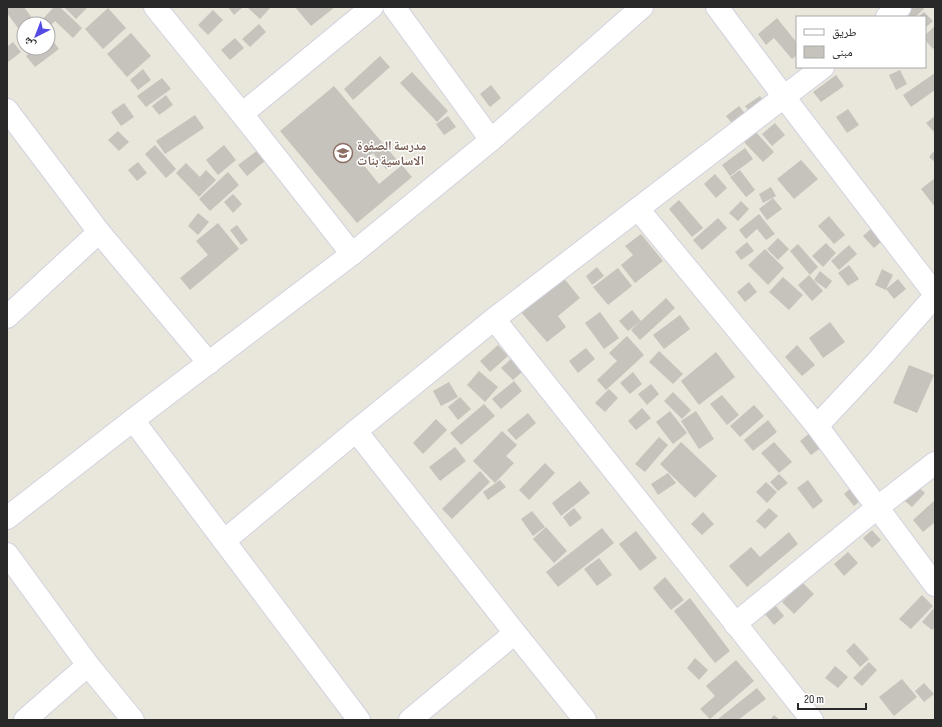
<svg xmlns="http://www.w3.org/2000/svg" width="942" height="727" font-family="'Sofia Sans Condensed','Noto Naskh Arabic',sans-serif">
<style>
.building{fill:#c5c3bb}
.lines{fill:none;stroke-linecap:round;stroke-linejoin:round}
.minor-casing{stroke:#d2d1e0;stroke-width:24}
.minor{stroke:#fff;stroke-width:22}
.labels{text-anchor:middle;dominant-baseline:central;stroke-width:3;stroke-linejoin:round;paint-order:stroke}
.education-label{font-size:13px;font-weight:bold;fill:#785e54;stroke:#fff;text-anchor:start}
</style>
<rect width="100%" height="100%" fill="#e9e7dc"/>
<g class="building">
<path d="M9,7H24L35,22L31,24H24V29L21,32L7,13V9Z"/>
<path d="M54,7H60L82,28L73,38L55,21L48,28V24H38Z"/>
<path d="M64,7H88L76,19Z"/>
<path d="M228,7H243L234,15Z"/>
<path d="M247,7H271L260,19Z"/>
<path d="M295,7H335L311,26Z"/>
<path d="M906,7H922L924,9L915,17H910L903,9Z"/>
<path d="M108,8L126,28L103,49L85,29Z"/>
<path d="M213,10L223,20L208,35L198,25Z"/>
<path d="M924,12L933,21L925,28V17H918Z"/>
<path d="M777,18L797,43V55L792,59L774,38L766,45L758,34Z"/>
<path d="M259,24L266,32L250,47L242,39Z"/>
<path d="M935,26V47L933,49L925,40V35Z"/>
<path d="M131,33L151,56L127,77L107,54Z"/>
<path d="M50,37L59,49L35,67L26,56L36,48H48V39Z"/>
<path d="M235,38L244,48L230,60L221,50Z"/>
<path d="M13,42L21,52L7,63V47Z"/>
<path d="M380,56L390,67L353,100L344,89Z"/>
<path d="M143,69L151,80L138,90L130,80Z"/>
<path d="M900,70L907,84L896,90L889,75Z"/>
<path d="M412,72L448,111L437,122L400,83Z"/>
<path d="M935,73V90L911,107L903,95Z"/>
<path d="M836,75L844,86L821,102L813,92Z"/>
<path d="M162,78L171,89L146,107L137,96Z"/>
<path d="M491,85L501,98L490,107L480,94Z"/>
<path d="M334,86L397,160L386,169L373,153L362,163L379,184L402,165L412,177L357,223L280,131Z"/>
<path d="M166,95L173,105L159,115L152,106Z"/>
<path d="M760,96L767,105L752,115L745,106Z"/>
<path d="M124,103L134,117L121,126L111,112Z"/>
<path d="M739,106L747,116L734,126L726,116Z"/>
<path d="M848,109L859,125L847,133L836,117Z"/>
<path d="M195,115L204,128L165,154L156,141Z"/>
<path d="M448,116L456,127L444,135L436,124Z"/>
<path d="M935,116V133L926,123Z"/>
<path d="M775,123L785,135L772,146L762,134Z"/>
<path d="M753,129L774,152L763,162L742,140Z"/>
<path d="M118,131L129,142L119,151L108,140Z"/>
<path d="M155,145L176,169L166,178L145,154Z"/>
<path d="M224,145L236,160L218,175L206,160Z"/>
<path d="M745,148L753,159L730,176L722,165Z"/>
<path d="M258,150L266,160L247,176L238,165Z"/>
<path d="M935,150V162L929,157Z"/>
<path d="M801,160L818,179L794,199L777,179Z"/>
<path d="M138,162L147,173L137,181L128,170Z"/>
<path d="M186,163L200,177L206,170L216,180L199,197L176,173Z"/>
<path d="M740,170L755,190L746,197L730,177Z"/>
<path d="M228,172L239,185L210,211L199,199Z"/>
<path d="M715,174L727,188L716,198L704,184Z"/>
<path d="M935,178V207L921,189Z"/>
<path d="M771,187L776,196L763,203L759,194Z"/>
<path d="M233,194L242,204L233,213L224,202Z"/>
<path d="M773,198L782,209L767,220L759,209Z"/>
<path d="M679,200L703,228L692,237L669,209Z"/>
<path d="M741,201L749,209L738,221L729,213Z"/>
<path d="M198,213L209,222L198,235L188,226Z"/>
<path d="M759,214L775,234L766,240L757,229L746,239L739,230Z"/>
<path d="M829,216L845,235L834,244L818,226Z"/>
<path d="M718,218L727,228L702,250L693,240Z"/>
<path d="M218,223L239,249L190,290L180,278L208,255L196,241Z"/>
<path d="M237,225L248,240L241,245L230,230Z"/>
<path d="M871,229L882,241L874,248L863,236Z"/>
<path d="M641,234L663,261L635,283L621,265L633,255L625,246Z"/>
<path d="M778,238L789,249L778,260L767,249Z"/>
<path d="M747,242L754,251L741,260L735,252Z"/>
<path d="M826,243L836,253L823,267L812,256Z"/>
<path d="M798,244L818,267L810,275L790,251Z"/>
<path d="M849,245L857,254L839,270L831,261Z"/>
<path d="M765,249L784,268L768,285L748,265Z"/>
<path d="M849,265L859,279L848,286L838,273Z"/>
<path d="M597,267L604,276L592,285L586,276Z"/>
<path d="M618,268L632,286L608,305L593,287Z"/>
<path d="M882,269L893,275L886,289L898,279L906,289L894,299L886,289V290L875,285Z"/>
<path d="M820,271L832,281L826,289L814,280Z"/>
<path d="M809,275L823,291L812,301L798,285Z"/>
<path d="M562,276L580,298L558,316L566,327L547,342L520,311Z"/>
<path d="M783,277L803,295L789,310L769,292Z"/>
<path d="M749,282L757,292L745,302L737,292Z"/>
<path d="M666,298L675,308L640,340L631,330Z"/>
<path d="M632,310L641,321L628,331L619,321Z"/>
<path d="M600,312L619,338L604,349L585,323Z"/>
<path d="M680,315L690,329L664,349L653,335Z"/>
<path d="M830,322L845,342L823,358L809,338Z"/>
<path d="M627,336L644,355L606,390L597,380L617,361L609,353Z"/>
<path d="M498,345L508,356L490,372L480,361Z"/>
<path d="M797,345L815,365L802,376L785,357Z"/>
<path d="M586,348L595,359L578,373L569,361Z"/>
<path d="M659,351L683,374L673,384L649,362Z"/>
<path d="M716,352L735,377L699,405L681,381Z"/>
<path d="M511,359L522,372L513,380L501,368Z"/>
<path d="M909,365L934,375L917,413L893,403Z"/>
<path d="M479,371L498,387L485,402L467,385Z"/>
<path d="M633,372L642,384L630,394L620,383Z"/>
<path d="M514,381L522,391L501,409L492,399Z"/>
<path d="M449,382L458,397L441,406L433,391Z"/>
<path d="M651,384L659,394L647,405L638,394Z"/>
<path d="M609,389L618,398L605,412L595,403Z"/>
<path d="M673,392L691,410L682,419L664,401Z"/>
<path d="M722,395L739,415L727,425L710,404Z"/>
<path d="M460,397L471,409L458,420L448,407Z"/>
<path d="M484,404L495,416L461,445L450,433Z"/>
<path d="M754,405L764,416L740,437L730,426Z"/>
<path d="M642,408L651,418L636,430L628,421Z"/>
<path d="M670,411L687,433L673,444L656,422Z"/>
<path d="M696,411L714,439L699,449L681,421Z"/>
<path d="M528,413L536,423L516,440L507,430Z"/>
<path d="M436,419L447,430L423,454L413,443Z"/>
<path d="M768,420L777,432L753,451L744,440Z"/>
<path d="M815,429L826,444L811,455L800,441Z"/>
<path d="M502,431L517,445L506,456L514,463L495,483L473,461Z"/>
<path d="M659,437L668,445L645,472L635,464Z"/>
<path d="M681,442L717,476L695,498L660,464Z"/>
<path d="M774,442L792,462L779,473L761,453Z"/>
<path d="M455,447L466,461L440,481L429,467Z"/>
<path d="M545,463L555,473L529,500L519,490Z"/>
<path d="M480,471L490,482L452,519L442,509Z"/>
<path d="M668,473L676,483L658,495L651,484Z"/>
<path d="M779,474L788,483L778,491L770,482Z"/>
<path d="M500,480L506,487L488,500L483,492Z"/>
<path d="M808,480L823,501L813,509L797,488Z"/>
<path d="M580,481L590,493L561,516L552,503Z"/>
<path d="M766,482L777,492L767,503L756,492Z"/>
<path d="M913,482L925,493L912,507L900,497Z"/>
<path d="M854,485L864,497L854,506L844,494Z"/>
<path d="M935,500V522L923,532L913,520Z"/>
<path d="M574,508L582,518L570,527L563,517Z"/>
<path d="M769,508L778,516L765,529L756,521Z"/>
<path d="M532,511L545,527L533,536L521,519Z"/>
<path d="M703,512L714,524L702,535L691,524Z"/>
<path d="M546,527L567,551L554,563L533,539Z"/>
<path d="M602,528L614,543L558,587L546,572Z"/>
<path d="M872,530L881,540L872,548L863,538Z"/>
<path d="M636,531L657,558L640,571L619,544Z"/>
<path d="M789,532L798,544L747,587L729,566L751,547L760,557Z"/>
<path d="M848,552L858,563L844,576L834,564Z"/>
<path d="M599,558L612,575L597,586L584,569Z"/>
<path d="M665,577L684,600L671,610L653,588Z"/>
<path d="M802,582L814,594L794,614L782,602Z"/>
<path d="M922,595L933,606L911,629L899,619Z"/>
<path d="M690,598L730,651L715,663L674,611Z"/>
<path d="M775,605L784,616L774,625L765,614Z"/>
<path d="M935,607V627L932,630L922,622Z"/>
<path d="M854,643L869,659L860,667L846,651Z"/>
<path d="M695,658L708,670L699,680L687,668Z"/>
<path d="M736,660L754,681L710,719L700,709L715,696L706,686Z"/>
<path d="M869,662L877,670L862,686L853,678Z"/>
<path d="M835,666L848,677L838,688L825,678Z"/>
<path d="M902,679L917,697L894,716L879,697Z"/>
<path d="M924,683L934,694L924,702L915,691Z"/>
<path d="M757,688L766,699L738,720H719L718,719Z"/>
<path d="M774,715L780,720H770Z"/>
</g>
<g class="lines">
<g class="minor-casing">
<g id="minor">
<path d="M155,7L242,114L352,254"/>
<path d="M394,7L491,140"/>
<path d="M717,7L784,97L935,294"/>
<path d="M887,17L900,7"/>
<path d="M7,110L99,232L209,363"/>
<path d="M242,114L372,7"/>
<path d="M638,209L817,426L935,585"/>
<path d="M7,317L99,232"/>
<path d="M494,319L812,720"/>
<path d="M133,420L359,720"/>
<path d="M817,426L876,363L935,296"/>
<path d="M356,431L515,633L585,720"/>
<path d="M7,518L133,420L352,254L491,140L642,7"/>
<path d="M224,541L356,431L494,319L823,67"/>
<path d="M7,554L88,665L133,720"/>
<path d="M735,624L878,507L935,463"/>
<path d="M25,720L88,665"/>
<path d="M410,720L515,633"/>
</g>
</g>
<use href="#minor" class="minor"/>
</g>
<defs>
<g id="school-ring" transform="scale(1)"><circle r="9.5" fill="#fff" stroke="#8d6e63" stroke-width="1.5"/><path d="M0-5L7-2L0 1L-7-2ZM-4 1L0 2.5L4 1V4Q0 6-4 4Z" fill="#8d6e63"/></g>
</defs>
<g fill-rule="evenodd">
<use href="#school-ring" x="343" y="153"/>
</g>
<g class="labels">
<g class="education-label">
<text x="357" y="146">مدرسة الصفوة<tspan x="357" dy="15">الاساسية بنات</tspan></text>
</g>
</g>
<rect width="942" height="727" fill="none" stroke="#292929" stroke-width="16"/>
<rect x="796" y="16" width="130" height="52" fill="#ffffff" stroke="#a9a9a9"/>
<rect x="804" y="29" width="20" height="6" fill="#ffffff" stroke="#a9a9a9"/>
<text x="832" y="36" font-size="12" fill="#292929">طريق</text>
<rect x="804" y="46" width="20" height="12" fill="#c5c3bb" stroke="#a9a9a9"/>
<text x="832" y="56" font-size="12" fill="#292929">مبنى</text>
<g transform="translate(36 36) rotate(222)"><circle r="19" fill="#ffffff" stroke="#a9a9a9"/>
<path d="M0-3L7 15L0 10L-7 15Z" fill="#544be7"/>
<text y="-6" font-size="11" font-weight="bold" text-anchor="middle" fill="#292929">ش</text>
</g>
<path d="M798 703v6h68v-6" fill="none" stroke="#292929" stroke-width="2"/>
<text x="804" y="703" font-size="12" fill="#292929" stroke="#ffffff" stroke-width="3" paint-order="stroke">20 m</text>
</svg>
